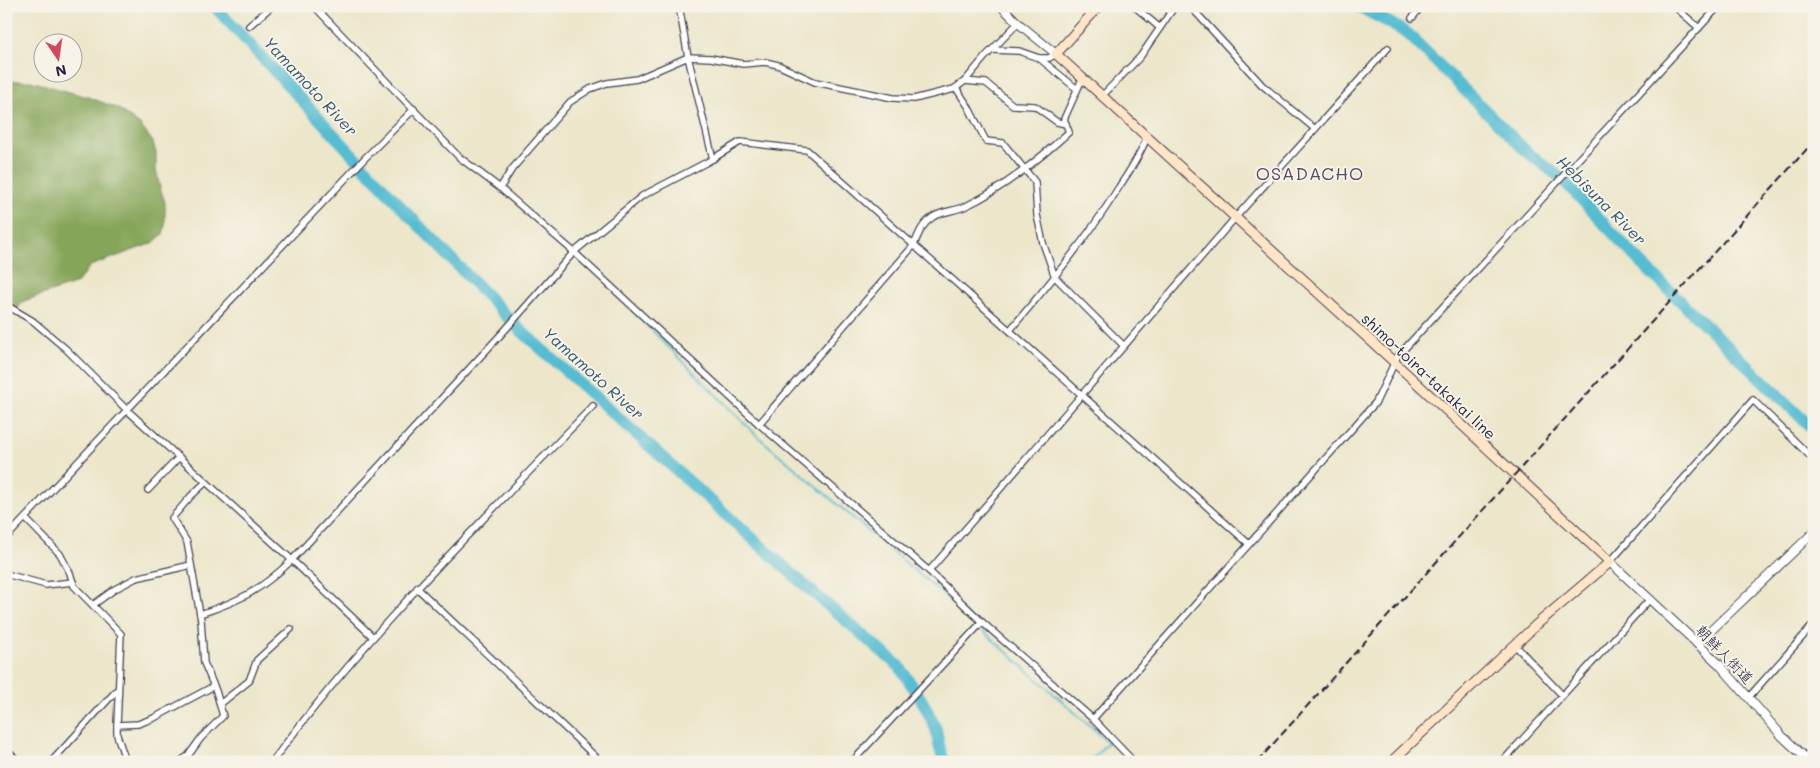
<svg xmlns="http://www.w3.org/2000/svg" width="1820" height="768" font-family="Mali,'Klee One',sans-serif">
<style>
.forest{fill:#85a559;stroke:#54644a}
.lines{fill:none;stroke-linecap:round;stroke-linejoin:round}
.stream{stroke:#54bcd2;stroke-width:2}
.river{stroke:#54bcd2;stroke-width:12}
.minor-casing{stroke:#403f50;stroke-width:8}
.tertiary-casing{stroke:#403f50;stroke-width:10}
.secondary-casing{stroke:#403f50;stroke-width:11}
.minor{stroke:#fff;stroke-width:5.5}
.tertiary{stroke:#fff;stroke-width:8}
.secondary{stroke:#ffe4c6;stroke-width:9}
.rail{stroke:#22223b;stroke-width:2;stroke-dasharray:8 4;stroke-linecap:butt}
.labels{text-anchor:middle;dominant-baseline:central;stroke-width:4;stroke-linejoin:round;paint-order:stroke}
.street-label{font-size:15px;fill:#22223b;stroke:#f7f3e8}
.water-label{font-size:16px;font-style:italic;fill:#345870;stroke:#f7f3e8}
.quarter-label{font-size:18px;letter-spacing:1px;fill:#584c69;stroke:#f7f3e8}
</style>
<rect width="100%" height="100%" fill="#f7f3e8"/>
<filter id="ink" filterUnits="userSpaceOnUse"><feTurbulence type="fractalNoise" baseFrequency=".02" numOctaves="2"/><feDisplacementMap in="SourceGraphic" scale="10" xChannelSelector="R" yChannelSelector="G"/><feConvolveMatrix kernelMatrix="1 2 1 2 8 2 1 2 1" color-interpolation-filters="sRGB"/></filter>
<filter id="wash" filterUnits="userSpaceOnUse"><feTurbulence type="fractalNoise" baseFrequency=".0096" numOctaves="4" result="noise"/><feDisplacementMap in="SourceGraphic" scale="20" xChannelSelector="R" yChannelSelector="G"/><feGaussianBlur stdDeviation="1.12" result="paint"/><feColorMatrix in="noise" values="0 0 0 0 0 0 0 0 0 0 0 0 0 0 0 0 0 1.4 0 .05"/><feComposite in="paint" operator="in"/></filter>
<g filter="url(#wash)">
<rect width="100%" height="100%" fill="#ece6ca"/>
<path class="forest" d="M6,81H31L91,98L117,108L140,125L153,142L156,153V169L160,188L165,202V226L163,234L153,243L90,266L77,283L24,301L6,321Z"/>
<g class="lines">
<g class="stream">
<path d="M630,308L755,434L975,622"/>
<path d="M982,630L1108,742L1090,762"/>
</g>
<g class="river">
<path d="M214,6L407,213L518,328L809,589L900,667L924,704L936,729L939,745L944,762"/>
<path d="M1357,6L1388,22L1408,34L1527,152L1561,178L1643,265L1814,430"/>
</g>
</g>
</g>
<g filter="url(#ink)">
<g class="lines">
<g class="minor-casing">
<g id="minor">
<path d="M314,6L459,157L500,188L574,252L759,424L929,571L982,622L1093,719L1134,762"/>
<path d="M679,6L688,57L713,159"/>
<path d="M1134,6L1160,28"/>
<path d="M1190,6L1262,85L1315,129"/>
<path d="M1674,6L1699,28"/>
<path d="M1412,18L1422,6"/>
<path d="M249,26L272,6"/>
<path d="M992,50L1019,51L1039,58L1077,89"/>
<path d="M1039,58H1049L1056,54"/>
<path d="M965,81L986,83L1013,105L1035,106L1057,122L1066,124"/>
<path d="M956,88L968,106L986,141L1003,143L1035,182L1037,215L1043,243L1055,277L1124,346"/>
<path d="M1102,96L1140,57L1175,6"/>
<path d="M500,188L512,169L570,102L590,89L607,83L637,79L688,57L711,58L743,64L765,62L778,65L815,82L893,98L914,99L954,89L965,81L985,57L1018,23"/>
<path d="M6,305L33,321L66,349L127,410L292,560L373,637"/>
<path d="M1010,330C1049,284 1088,238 1119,187C1130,171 1140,155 1147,137"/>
<path d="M759,424L914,245C919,233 922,224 933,217C942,211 956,211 966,206C1004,188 1038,160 1069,132L1064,119L1083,77"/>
<path d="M148,490L179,457"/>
<path d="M25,518L60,554L70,573L74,586L121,634L117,725V735L126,762"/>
<path d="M6,538L366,157L414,109"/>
<path d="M1610,562L1753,400L1814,460"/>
<path d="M929,571L1235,218L1388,48"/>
<path d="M6,574L46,585L73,582"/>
<path d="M417,588L601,762"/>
<path d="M93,605L115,589L136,578L191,565"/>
<path d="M200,614C240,601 261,590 292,560L506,329L574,252L642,196L709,161L740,142L807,150L1249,544"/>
<path d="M1515,645L1562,695"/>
<path d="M1748,698L1814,624"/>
<path d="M220,704L249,681L257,660L291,629"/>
<path d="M1093,719L1376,402L1397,357L1719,6"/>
<path d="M117,725L138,724L154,718L214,686"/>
<path d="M6,750L19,762"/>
<path d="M51,762L118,689"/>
<path d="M179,762L188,756L201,738L223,716L216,691L204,663L201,620L187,542L172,518L191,496L206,482"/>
<path d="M272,762C367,633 482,521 593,406"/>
<path d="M852,762L982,622"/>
<path d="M1502,762L1650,599"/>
</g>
</g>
<g class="tertiary-casing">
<g id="tertiary">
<path d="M1001,6L1018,23L1056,54"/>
<path d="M1610,562L1719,664L1782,736L1810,762"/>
<path d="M1697,644L1814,532"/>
</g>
</g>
<g class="secondary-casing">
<path id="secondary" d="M1099,6L1056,54L1394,362L1610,562L1536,625L1391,762"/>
</g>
<use href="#minor" class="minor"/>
<use href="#tertiary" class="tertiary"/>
<use href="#secondary" class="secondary"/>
<path class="rail" d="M1257,762L1814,141"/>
</g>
</g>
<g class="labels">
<g class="street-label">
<text transform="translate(1429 376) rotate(43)">shimo-toira-takakai line</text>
<text transform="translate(1725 654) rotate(46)">朝鮮人街道</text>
</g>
<g class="water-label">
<text transform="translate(311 86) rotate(47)">Yamamoto River</text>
<text transform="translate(1602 200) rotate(45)">Hebisuna River</text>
<text transform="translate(594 373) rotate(42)">Yamamoto River</text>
</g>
<g class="quarter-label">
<text x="1310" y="173">OSADACHO</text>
</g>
</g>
<rect width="1820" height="768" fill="none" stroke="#f7f3e8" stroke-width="25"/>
<g transform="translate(58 58) rotate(167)"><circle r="24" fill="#f7f3e8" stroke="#a29fa3"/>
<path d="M0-4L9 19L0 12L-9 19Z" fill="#d1495b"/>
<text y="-8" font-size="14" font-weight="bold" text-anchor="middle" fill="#22223b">N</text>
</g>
</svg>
